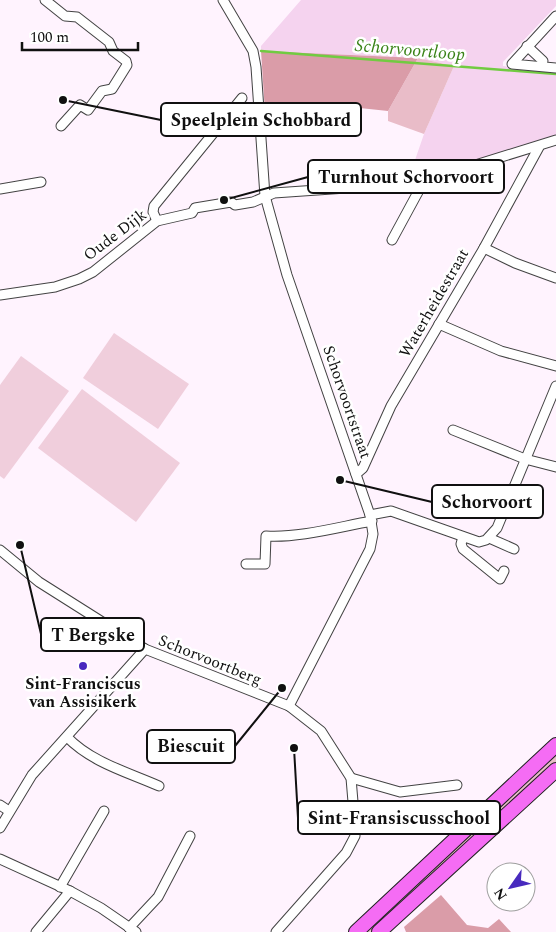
<svg xmlns="http://www.w3.org/2000/svg" width="556" height="932" font-family="Spectral,serif">
<style>
.farmland{fill:#f5d3ef}
.green{fill:#e9bcc8}
.forest{fill:#da9ca8}
.pitch{fill:#f0cedc}
.lines{fill:none;stroke-linecap:round;stroke-linejoin:round}
.stream{stroke:#71cb41;stroke-width:2.5}
.minor-casing{stroke:#434343;stroke-width:11}
.primary-casing{stroke:#212121;stroke-width:16}
.minor{stroke:#fff;stroke-width:9}
.primary{stroke:#f56cf4;stroke-width:14}
.poi-dot{fill:#482abe;stroke:#fff;stroke-width:2}
.labels{text-anchor:middle;dominant-baseline:central;stroke-width:5;stroke-linejoin:round;paint-order:stroke}
.street-label{font-size:16px;fill:#101010;stroke:#fff}
.poi-label{font-size:16px;font-weight:bold;fill:#101010;stroke:#fff}
.water-label{font-size:18px;font-style:italic;fill:#3a8318;stroke:#fff}
.leader{fill:none;stroke:#101010;stroke-width:2}
.callout-dot{fill:#101010;stroke:#fff;stroke-width:2}
.callout{fill:#fff;stroke:#101010;stroke-width:2}
.callout-label{font-size:18px;text-anchor:middle;font-weight:bold;fill:#101010}
</style>
<rect width="100%" height="100%" fill="#fff3fe"/>
<path class="farmland" d="M301,0H556V6L503,62V66L556,71V135L531,146L414,178V163L424,134L454,66L418,58L261,51V46Z"/>
<g class="green">
<path d="M418,58L454,66L424,134L388,121V111Z"/>
<path d="M556,752V762L373,932H362Z"/>
</g>
<g class="forest">
<path d="M261,51L418,58L388,111L341,106L340,130L266,127Z"/>
<path d="M441,895L467,925L488,928L499,919L511,932H406L404,927Z"/>
</g>
<g class="pitch">
<path d="M114,333L189,384L158,429L83,378Z"/>
<path d="M21,356L69,391L4,479L0,476V385Z"/>
<path d="M82,389L180,463L136,522L38,448Z"/>
</g>
<g class="lines">
<path class="stream" d="M261,51L556,74"/>
<g class="minor-casing">
<g id="minor">
<path d="M45,0L65,16L77,17L109,42L113,51L126,61L127,65L112,89L102,91L88,110L80,105L61,126"/>
<path d="M223,0L253,51L256,67L265,196L287,275L370,515L373,534L370,549L289,706"/>
<path d="M556,16L512,64L556,68"/>
<path d="M527,46L543,61"/>
<path d="M0,189L41,182"/>
<path d="M157,221L153,212L154,206L242,98"/>
<path d="M392,240L424,181"/>
<path d="M484,248L515,263L556,278"/>
<path d="M0,295L55,287L79,279L93,272L157,221L192,213L195,208L231,202L235,205L253,202L274,193L404,184L424,181L556,140"/>
<path d="M439,324L501,351L556,366"/>
<path d="M453,430L525,459L556,467"/>
<path d="M356,474L363,468L391,406L484,248L539,147"/>
<path d="M370,515L391,511L479,542L486,540L497,528L556,386"/>
<path d="M463,537L461,544L463,549L500,579L504,571"/>
<path d="M489,538L514,549"/>
<path d="M0,550L39,582L145,649L289,706L321,731L351,778L355,826V836L346,853L276,932"/>
<path d="M246,564H265L266,536C300,538 338,527 372,521"/>
<path d="M67,737C91,762 127,772 159,786"/>
<path d="M351,778L400,792L457,785"/>
<path d="M0,805L9,811"/>
<path d="M0,828L32,775L145,649"/>
<path d="M0,859L70,891L101,908L136,932"/>
<path d="M60,887L104,811"/>
<path d="M129,928L158,897L190,836"/>
<path d="M36,932L70,891"/>
</g>
</g>
<g class="primary-casing">
<g id="primary">
<path d="M356,932L556,745"/>
<path d="M379,932L556,770"/>
</g>
</g>
<use href="#minor" class="minor"/>
<use href="#primary" class="primary"/>
</g>
<circle class="poi-dot" cx="83" cy="666" r="5"/>
<g class="labels">
<g class="street-label">
<text transform="translate(115 235) rotate(-37)">Oude Dijk</text>
<text transform="translate(434 303) rotate(-60)">Waterheidestraat</text>
<text transform="translate(347 402) rotate(71)">Schorvoortstraat</text>
<text transform="translate(210 660) rotate(22)">Schorvoortberg</text>
</g>
<g class="poi-label">
<text x="83" y="684">Sint-Franciscus<tspan x="83" dy="18">van Assisikerk</tspan></text>
</g>
<g class="water-label">
<text transform="translate(410 50) rotate(5)">Schorvoortloop</text>
</g>
</g>
<path class="leader" d="M63 100L161 120M224 200L308 177M340 480L432 502M20 545L41 634M282 688L235 746M294 748L298 818"/>
<g class="callout-dot">
<circle cx="63" cy="100" r="5"/>
<circle cx="224" cy="200" r="5"/>
<circle cx="340" cy="480" r="5"/>
<circle cx="20" cy="545" r="5"/>
<circle cx="282" cy="688" r="5"/>
<circle cx="294" cy="748" r="5"/>
</g>
<g class="callout">
<rect x="161" y="103" width="200" height="33" rx="5"/>
<rect x="308" y="160" width="196" height="33" rx="5"/>
<rect x="432" y="485" width="111" height="33" rx="5"/>
<rect x="41" y="618" width="103" height="33" rx="5"/>
<rect x="147" y="730" width="88" height="33" rx="5"/>
<rect x="298" y="801" width="202" height="33" rx="5"/>
</g>
<g class="callout-label">
<text x="261" y="126">Speelplein Schobbard</text>
<text x="406" y="183">Turnhout Schorvoort</text>
<text x="487" y="508">Schorvoort</text>
<text x="93" y="641">T Bergske</text>
<text x="191" y="752">Biescuit</text>
<text x="399" y="824">Sint-Fransiscusschool</text>
</g>
<g transform="translate(511 887) rotate(236)"><circle r="24" fill="#ffffff" stroke="#9f9f9f"/>
<path d="M0-4L9 19L0 12L-9 19Z" fill="#482abe"/>
<text y="-8" font-size="14" font-weight="bold" text-anchor="middle" fill="#101010">N</text>
</g>
<path d="M22 42v8h116v-8" fill="none" stroke="#101010" stroke-width="2.5"/>
<text x="30" y="42" font-size="15" fill="#101010" stroke="#ffffff" stroke-width="4" paint-order="stroke">100 m</text>
</svg>
